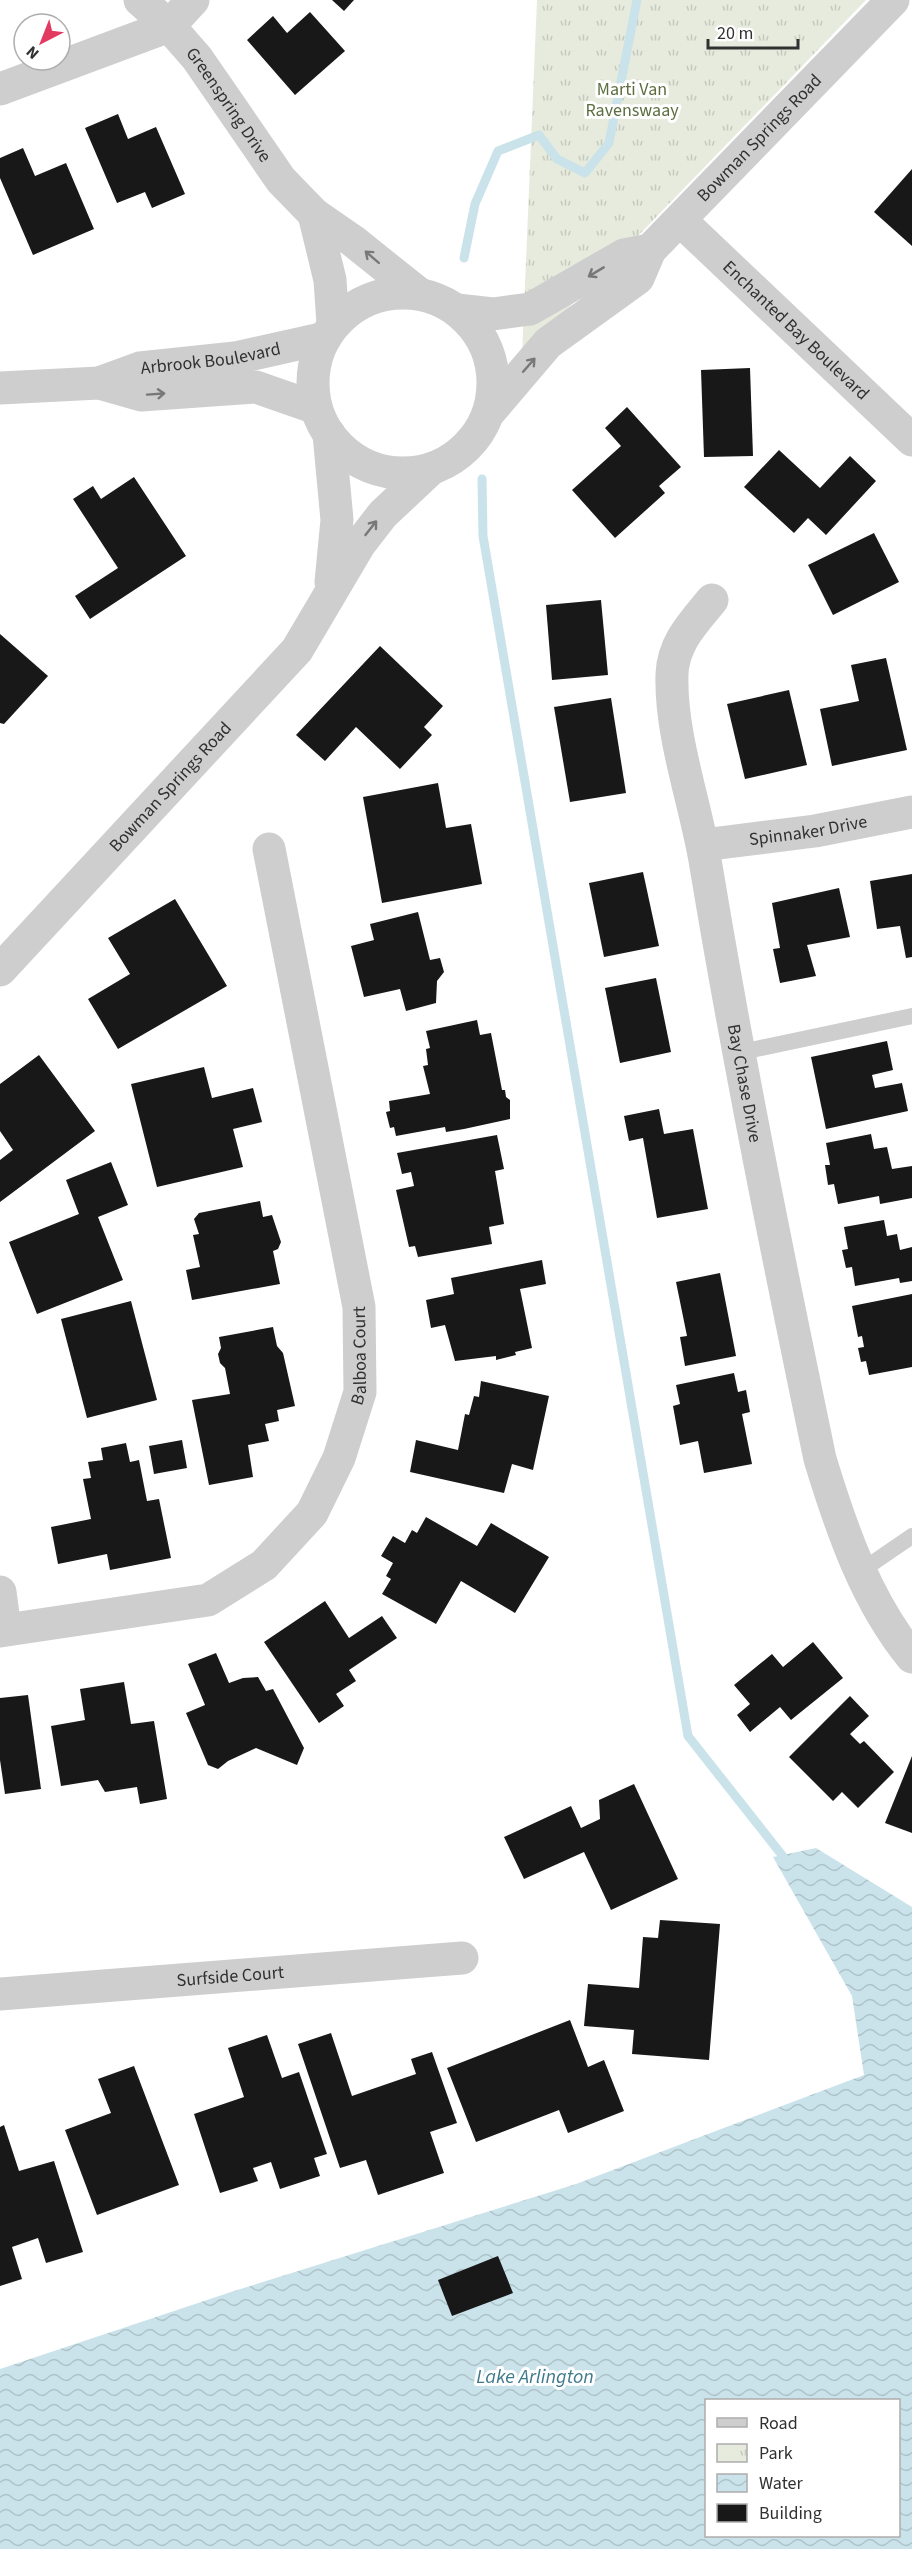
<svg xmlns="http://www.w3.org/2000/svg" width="912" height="2549" font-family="'Source Sans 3',sans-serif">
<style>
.park{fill:url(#park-tufts)}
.water{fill:url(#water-waves);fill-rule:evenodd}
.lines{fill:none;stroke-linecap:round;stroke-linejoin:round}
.stream{stroke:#cae3ea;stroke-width:9}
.building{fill:#181818}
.service{stroke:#cecece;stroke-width:16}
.minor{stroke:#cecece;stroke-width:33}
.tertiary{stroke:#cecece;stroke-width:33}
.oneway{stroke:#787878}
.labels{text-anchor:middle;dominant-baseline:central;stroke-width:6;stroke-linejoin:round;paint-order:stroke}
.park-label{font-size:18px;fill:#5c6d3f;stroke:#fff}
.street-label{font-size:18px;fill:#313131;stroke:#fff}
.water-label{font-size:20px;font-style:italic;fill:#3e7a8c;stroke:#fff}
</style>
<defs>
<pattern id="park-tufts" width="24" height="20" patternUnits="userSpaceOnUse" patternTransform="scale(1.5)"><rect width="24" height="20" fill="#e6ebdd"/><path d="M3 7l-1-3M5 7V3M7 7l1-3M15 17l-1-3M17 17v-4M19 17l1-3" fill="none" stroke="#c6cabe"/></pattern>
<pattern id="water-waves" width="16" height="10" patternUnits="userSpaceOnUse" patternTransform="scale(1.5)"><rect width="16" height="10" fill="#cae3ea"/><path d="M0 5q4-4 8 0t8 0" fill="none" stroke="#aec3c9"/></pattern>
</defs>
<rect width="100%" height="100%" fill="#fff"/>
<path class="park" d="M537,0H866L522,356Z"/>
<path class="water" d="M816,1848L912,1907V2549H0V2369L231,2292L576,2184L864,2075L852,1996L773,1857ZM706,2400H898V2536H706Z"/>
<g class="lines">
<g class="stream">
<path d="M464,258L475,204L498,151L539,135L557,159L585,173L609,143L637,0"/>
<path d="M482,479L483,536L688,1736L789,1864"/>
</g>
</g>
<g class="building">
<path d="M332,0H354L344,11Z"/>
<path d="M310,12L345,51L295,95L247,40L273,16L287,33Z"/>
<path d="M118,114L128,139L156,127L185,194L152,208L145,192L117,203L85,128Z"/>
<path d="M23,148L35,176L66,163L94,229L33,255L0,178V158Z"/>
<path d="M912,169V246L874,212Z"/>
<path d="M750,368L753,456L704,457L701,370Z"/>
<path d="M627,407L681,467L659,486L665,493L615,538L572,490L621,446L605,428Z"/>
<path d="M779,450L820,488L850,456L876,481L826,535L808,518L794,533L744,487Z"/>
<path d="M134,477L186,556L90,619L75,596L118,568L73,499L93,486L101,499Z"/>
<path d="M874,533L899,582L833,615L808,565Z"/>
<path d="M601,600L608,675L552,680L546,605Z"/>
<path d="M0,634L48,676L4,724L0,723Z"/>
<path d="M380,646L443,706L424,727L432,735L400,769L356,727L325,761L296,735Z"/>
<path d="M886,658L907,750L832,766L820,709L859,701L851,665Z"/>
<path d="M789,690L807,765L745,779L727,704Z"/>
<path d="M611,698L626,793L570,802L554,707Z"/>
<path d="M438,783L446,828L471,824L482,884L382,903L363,797Z"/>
<path d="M643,872L659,946L604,957L589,883Z"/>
<path d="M912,874V957L906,958L900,926L877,929L870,881Z"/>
<path d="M839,888L850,937L807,945L816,976L780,983L773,949L780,948L772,903Z"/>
<path d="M175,899L227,986L118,1049L88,999L130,974L108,938Z"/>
<path d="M418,912L430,960L440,958L444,972L437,981L436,1003L406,1011L400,989L364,997L351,946L374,940L370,924Z"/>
<path d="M656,978L671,1052L620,1063L605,988Z"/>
<path d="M477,1020L480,1035L491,1033L502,1090H505L506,1097L510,1100V1119L464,1129L446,1132L445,1127L396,1136L394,1127L390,1128L386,1112L390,1111L389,1101L430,1094L423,1066L428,1065L426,1049L430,1048L426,1031Z"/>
<path d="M887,1041L893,1070L872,1075L875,1088L902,1083L908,1111L826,1129L811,1057Z"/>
<path d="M39,1055L95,1131L0,1202V1160L13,1150L0,1131V1084Z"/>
<path d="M204,1067L212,1098L253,1088L262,1122L233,1129L243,1167L157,1187L131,1084Z"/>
<path d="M659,1109L664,1134L693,1129L708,1209L657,1218L643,1138L629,1141L624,1116Z"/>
<path d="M871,1134L874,1149L887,1147L892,1169L912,1166V1198L880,1204L879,1196L838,1204L834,1184L828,1185L825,1165H830L826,1143Z"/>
<path d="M497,1135L504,1169L495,1171L504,1224L489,1227L492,1244L418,1257L415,1246L409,1247L396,1190L414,1186L411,1172L402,1174L397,1153Z"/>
<path d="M111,1162L128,1205L98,1217L123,1280L37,1314L9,1242L79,1214L66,1180Z"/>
<path d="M260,1201L263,1217L272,1215L281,1242L278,1249L273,1251L280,1284L192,1300L186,1270L200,1267L193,1235L199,1234L194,1219L199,1213Z"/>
<path d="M884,1220L887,1236L897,1234L900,1250L912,1247V1281L900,1283L899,1278L855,1286L852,1267L846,1268L842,1250L848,1249L844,1227Z"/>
<path d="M542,1260L546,1284L520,1289L532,1348L515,1352L516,1355L496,1360V1356L455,1361L445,1325L431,1328L426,1300L454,1294L451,1278Z"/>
<path d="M720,1273L736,1356L685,1366L680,1337L687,1336L676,1282Z"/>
<path d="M912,1294V1367L869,1375L866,1361L861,1362L858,1348L864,1347L862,1336L858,1337L852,1306Z"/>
<path d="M131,1301L157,1400L87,1418L61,1319Z"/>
<path d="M273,1327L277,1346L283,1353L295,1406L277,1410L279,1421L265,1424L269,1441L248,1445L253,1477L209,1485L192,1400L230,1394L225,1368L220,1363L218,1354L221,1348L219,1337Z"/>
<path d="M734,1373L738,1392L746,1390L750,1412L742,1414L752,1464L704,1473L698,1441L680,1445L673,1406L680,1404L676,1385Z"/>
<path d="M481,1381L549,1396L533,1470L512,1464L504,1493L410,1472L416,1440L458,1450L465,1414L469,1415L474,1396L479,1397Z"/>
<path d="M182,1440L187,1468L154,1474L149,1446Z"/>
<path d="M126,1443L130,1462L139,1460L147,1501L159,1499L171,1558L110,1570L107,1554L58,1564L51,1527L91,1519L83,1479L91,1478L88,1462L103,1460L101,1448Z"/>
<path d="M426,1517L477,1546L491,1523L549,1557L515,1613L461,1581L436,1624L382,1594L391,1579L386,1576L393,1563L381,1556L393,1536L405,1543L412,1530L417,1533Z"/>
<path d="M325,1601L349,1638L382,1616L397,1638L349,1670L356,1681L336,1694L344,1706L319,1723L264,1642Z"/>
<path d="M813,1642L843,1678L791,1720L780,1707L750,1732L737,1715L750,1704L734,1685L772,1654L783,1667Z"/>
<path d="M216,1653L229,1683L243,1678L258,1677L266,1691L273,1689L304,1748L297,1765L256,1748L228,1761L218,1769L208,1765L186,1713L205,1705L188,1664Z"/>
<path d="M124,1682L131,1724L154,1721L167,1799L140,1804L137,1787L105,1792L98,1780L61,1786L51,1726L85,1720L80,1689Z"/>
<path d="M28,1695L41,1789L5,1794L0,1760V1698Z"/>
<path d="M850,1696L869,1716L850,1734L860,1744L864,1741L894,1772L858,1808L842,1792L833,1801L789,1757Z"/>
<path d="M912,1756V1833L885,1823Z"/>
<path d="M634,1784L678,1879L611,1910L584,1852L524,1879L504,1837L571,1806L581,1828L600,1819L599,1800Z"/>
<path d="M660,1920L720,1924L709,2060L632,2054L634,2030L584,2026L588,1984L639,1988L643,1937L658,1938Z"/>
<path d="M570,2020L588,2067L604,2060L624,2111L568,2133L559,2110L476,2142L447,2068Z"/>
<path d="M331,2033L352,2096L416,2074L411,2059L432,2052L457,2123L430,2132L444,2173L378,2195L366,2160L340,2168L298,2044Z"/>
<path d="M267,2035L282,2078L299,2072L327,2154L314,2158L320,2176L280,2189L271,2162L253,2168L258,2181L220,2193L194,2114L244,2097L228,2048Z"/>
<path d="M134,2066L179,2185L97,2215L65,2130L111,2113L98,2079Z"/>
<path d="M4,2125L19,2171L54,2161L83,2252L46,2263L38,2238L12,2247L22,2279L0,2286V2127Z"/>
<path d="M498,2256L513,2293L452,2316L438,2280Z"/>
</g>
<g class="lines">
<g class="service">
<path d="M737,1053L912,1016"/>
<path d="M861,1571L912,1536"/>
</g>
<g class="minor">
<path id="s1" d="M140,0L169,26L197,58L281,180L314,214L353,241L418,293"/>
<path d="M0,89L169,26L193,0"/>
<path d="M314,214L330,280L333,324"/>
<path id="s2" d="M680,220L912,440"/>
<path d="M99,383L141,395L256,387L316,408"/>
<path id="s3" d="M0,388L99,383L140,368L235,358L325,338"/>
<path id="s4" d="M712,600C694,622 673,643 672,674C670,736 696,804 706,866C739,1065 779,1262 820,1459C841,1528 866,1601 912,1657"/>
<path id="s5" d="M703,845L815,831L912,812"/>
<path d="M0,1592L5,1630"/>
<path id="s6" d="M0,1631L208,1600L264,1565L312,1513L339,1458L360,1392L359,1307L269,849"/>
<path id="s7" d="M0,1994L462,1958"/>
</g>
<g class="tertiary">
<circle cx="403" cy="383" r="90"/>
<path d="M457,310L493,314L530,309L624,255L650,250"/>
<path id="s8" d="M491,410L548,343L638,278L650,250L893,0"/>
<path d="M329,434L337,520L331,582"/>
<path id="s9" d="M0,970L297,650L359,545L383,514L431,469"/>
</g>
</g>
<defs><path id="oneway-shaft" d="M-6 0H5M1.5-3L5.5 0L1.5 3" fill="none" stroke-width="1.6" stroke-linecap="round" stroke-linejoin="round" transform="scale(1.5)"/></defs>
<g class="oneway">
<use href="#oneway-shaft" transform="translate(372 257) rotate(-139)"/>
<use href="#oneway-shaft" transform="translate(596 272) rotate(149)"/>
<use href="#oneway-shaft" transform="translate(529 365) rotate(-49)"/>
<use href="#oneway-shaft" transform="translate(156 394) rotate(-4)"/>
<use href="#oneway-shaft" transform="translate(371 528) rotate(-52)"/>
</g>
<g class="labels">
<g class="park-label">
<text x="632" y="89">Marti Van<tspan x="632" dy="21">Ravenswaay</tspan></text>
</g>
<g class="street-label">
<text stroke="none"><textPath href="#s1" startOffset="138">Greenspring Drive</textPath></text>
<text stroke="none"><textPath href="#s8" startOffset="386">Bowman Springs Road</textPath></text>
<text stroke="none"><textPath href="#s2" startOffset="160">Enchanted Bay Boulevard</textPath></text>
<text stroke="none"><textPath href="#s3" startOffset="214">Arbrook Boulevard</textPath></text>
<text stroke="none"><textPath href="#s9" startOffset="250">Bowman Springs Road</textPath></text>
<text stroke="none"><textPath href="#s5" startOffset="106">Spinnaker Drive</textPath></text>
<text stroke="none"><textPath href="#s4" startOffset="502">Bay Chase Drive</textPath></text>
<text stroke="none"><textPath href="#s6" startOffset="514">Balboa Court</textPath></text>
<text stroke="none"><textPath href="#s7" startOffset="231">Surfside Court</textPath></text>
</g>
<g class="water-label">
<text x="535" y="2377">Lake Arlington</text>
</g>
</g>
<rect x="705" y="2399" width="195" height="138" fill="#ffffff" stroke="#adadad" stroke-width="1.5"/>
<rect x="717" y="2418" width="30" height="9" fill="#cecece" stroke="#adadad" stroke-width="1.5"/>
<text x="759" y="2429" font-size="18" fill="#313131">Road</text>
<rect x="717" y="2444" width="30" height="18" fill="url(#park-tufts)" stroke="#adadad" stroke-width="1.5"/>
<text x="759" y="2459" font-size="18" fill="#313131">Park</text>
<rect x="717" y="2474" width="30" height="18" fill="url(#water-waves)" stroke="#adadad" stroke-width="1.5"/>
<text x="759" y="2489" font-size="18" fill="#313131">Water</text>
<rect x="717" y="2504" width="30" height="18" fill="#181818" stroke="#adadad" stroke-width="1.5"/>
<text x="759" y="2519" font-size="18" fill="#313131">Building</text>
<g transform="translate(42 42) rotate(222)"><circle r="28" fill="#ffffff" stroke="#adadad" stroke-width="1.5"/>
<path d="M0-4.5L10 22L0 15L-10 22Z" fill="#e23a61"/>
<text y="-9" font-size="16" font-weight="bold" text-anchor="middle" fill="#313131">N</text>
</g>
<path d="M708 39v9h90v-9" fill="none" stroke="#313131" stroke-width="3"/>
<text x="717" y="39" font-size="18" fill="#313131" stroke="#ffffff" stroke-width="4.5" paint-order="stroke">20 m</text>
</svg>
